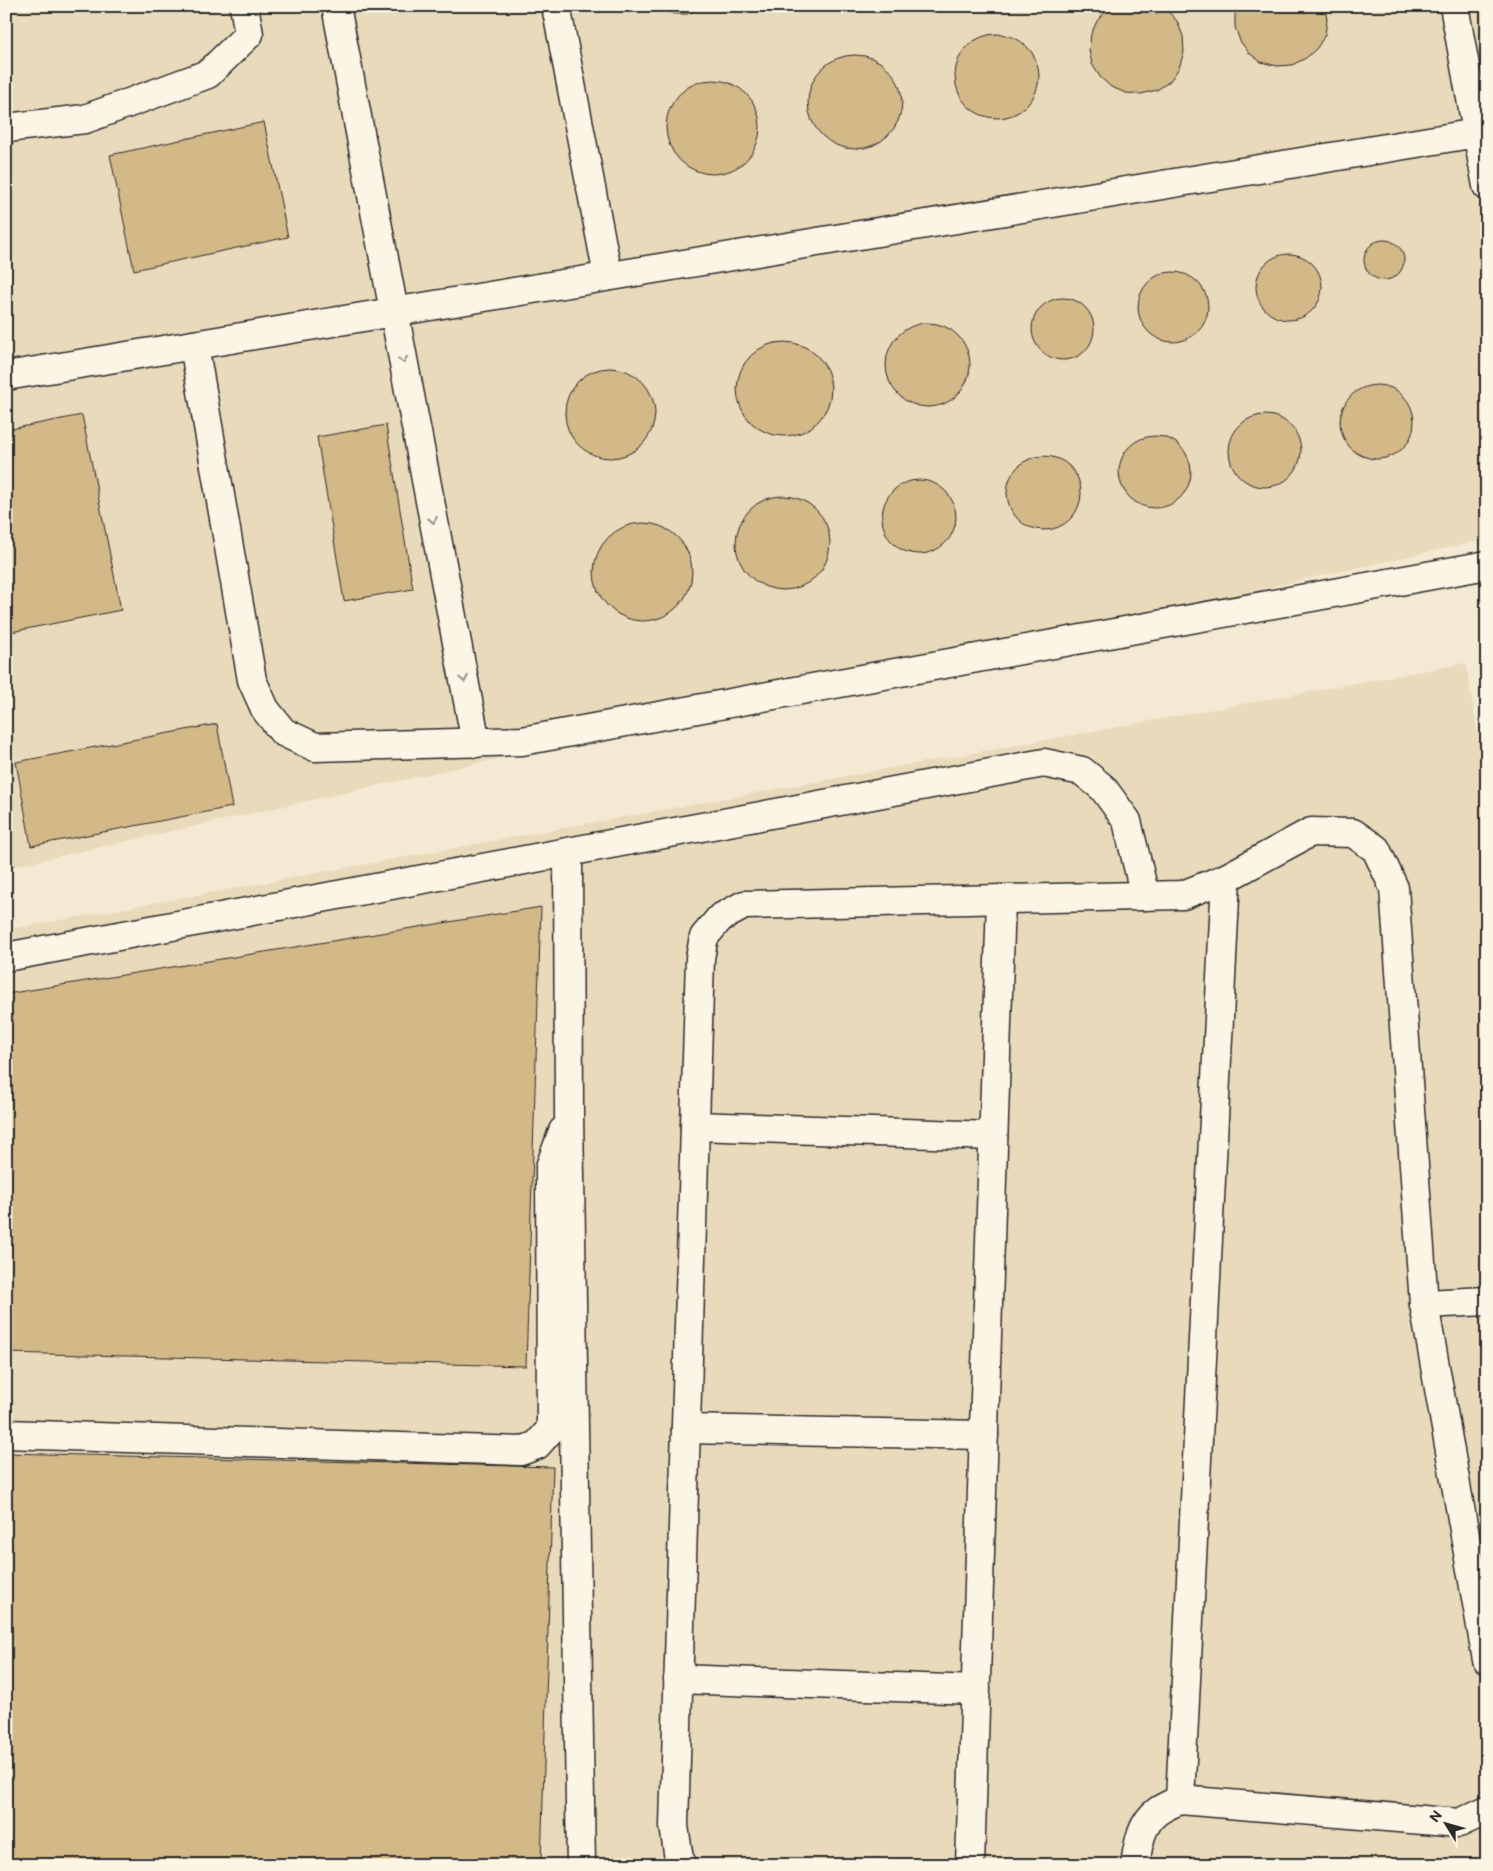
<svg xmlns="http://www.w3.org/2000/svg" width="1493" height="1871" font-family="'Balsamiq Sans',sans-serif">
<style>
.built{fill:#eadabc}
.building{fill:#d3b888;stroke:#2b2b2b}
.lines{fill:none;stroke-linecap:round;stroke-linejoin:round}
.minor-casing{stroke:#2b2b2b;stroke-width:31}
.minor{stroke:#fcf5e5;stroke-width:28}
.oneway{stroke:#949088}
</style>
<rect width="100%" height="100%" fill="#f4e9d2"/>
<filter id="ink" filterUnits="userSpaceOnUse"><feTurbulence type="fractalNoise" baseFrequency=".02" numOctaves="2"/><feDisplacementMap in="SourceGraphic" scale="10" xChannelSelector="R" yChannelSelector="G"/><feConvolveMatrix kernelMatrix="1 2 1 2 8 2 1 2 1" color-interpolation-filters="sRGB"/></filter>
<g filter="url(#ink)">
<g class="built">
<path d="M6,6H1487V539L6,868Z"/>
<path d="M1466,663L1487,792V1865H6V930Z"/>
</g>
<g class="building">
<path d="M657,6H705L687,14H673Z"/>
<path d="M1113,6H1161L1166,9L1177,21L1183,36L1184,52L1179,68L1170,81L1157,90L1141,94L1126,93L1111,87L1100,77L1092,64L1089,50L1091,34L1097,21L1107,10Z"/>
<path d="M1236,6H1325L1327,20L1325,35L1317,48L1306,58L1292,65L1277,66L1261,62L1249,53L1240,41L1235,27V11Z"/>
<circle cx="997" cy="76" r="42"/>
<circle cx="855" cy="102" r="47"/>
<circle cx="713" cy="127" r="47"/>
<path d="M264,122L288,237L134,270L110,155Z"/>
<circle cx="1384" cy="260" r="20"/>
<circle cx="1289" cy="287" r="33"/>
<circle cx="1173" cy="307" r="35"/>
<circle cx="1063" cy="329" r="31"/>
<circle cx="928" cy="365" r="42"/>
<circle cx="784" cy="389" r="47"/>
<circle cx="610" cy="413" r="45"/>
<circle cx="1377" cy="422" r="37"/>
<circle cx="1265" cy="451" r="36"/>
<path d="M82,415L121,610L6,633V430Z"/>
<path d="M386,425L413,589L344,601L317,437Z"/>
<circle cx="1155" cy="472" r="36"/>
<circle cx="1044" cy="493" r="37"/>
<circle cx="919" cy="517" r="37"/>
<circle cx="783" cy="543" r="47"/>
<circle cx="643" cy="572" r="49"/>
<path d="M217,724L232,807L31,846L16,762Z"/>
<path d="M541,907L526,1366L6,1353V994Z"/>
<path d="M6,1453L553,1467L541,1865H6Z"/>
</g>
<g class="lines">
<g class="minor-casing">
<g id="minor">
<path d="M336,6L476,743"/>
<path d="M556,6L608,276"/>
<path d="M1454,6L1487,186"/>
<path d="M6,128L85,119L208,74L249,34L244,6"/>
<path d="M194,345L252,680L265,709L283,732L315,747L522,741L1487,565"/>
<path d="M6,376L1477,133"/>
<path d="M568,852L569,1114L581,1865"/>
<path d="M6,957L1044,763L1082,771L1103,788L1127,821L1145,896"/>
<path d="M695,1126L993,1136"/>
<path d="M1424,1304L1487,1301"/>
<path d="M686,1429L984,1435"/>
<path d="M6,1434L521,1451L537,1445L551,1429L550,1167L563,1131"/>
<path d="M678,1679L976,1690"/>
<path d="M1180,1800L1226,878"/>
<path d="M683,1865L679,1859L674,1826L700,958L704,937L720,918L744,905L1183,895L1226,878L1311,832L1353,833L1376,849L1394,888L1424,1304L1487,1660"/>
<path d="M970,1865L1001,899"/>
<path d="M1135,1865C1138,1845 1141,1823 1158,1811C1165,1806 1173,1803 1180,1800L1459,1823L1487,1810"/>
</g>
</g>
<use href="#minor" class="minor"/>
</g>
<defs><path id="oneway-chevron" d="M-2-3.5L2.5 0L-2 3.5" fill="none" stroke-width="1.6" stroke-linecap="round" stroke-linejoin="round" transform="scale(1.25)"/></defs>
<g class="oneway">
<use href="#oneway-chevron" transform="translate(403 360) rotate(79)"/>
<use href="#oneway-chevron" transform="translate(433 520) rotate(79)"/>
<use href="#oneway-chevron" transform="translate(464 679) rotate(79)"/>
</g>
</g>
<rect width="1493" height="1871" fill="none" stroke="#fcf5e5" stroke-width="25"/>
<rect x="12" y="12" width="1468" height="1846" fill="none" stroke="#2b2b2b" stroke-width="2" filter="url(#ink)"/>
<g transform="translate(1446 1824) rotate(307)" stroke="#fcf5e5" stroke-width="4" paint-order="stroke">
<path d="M0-4L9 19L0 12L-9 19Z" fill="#2b2b2b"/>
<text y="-8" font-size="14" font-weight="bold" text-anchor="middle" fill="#2b2b2b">N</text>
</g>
</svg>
